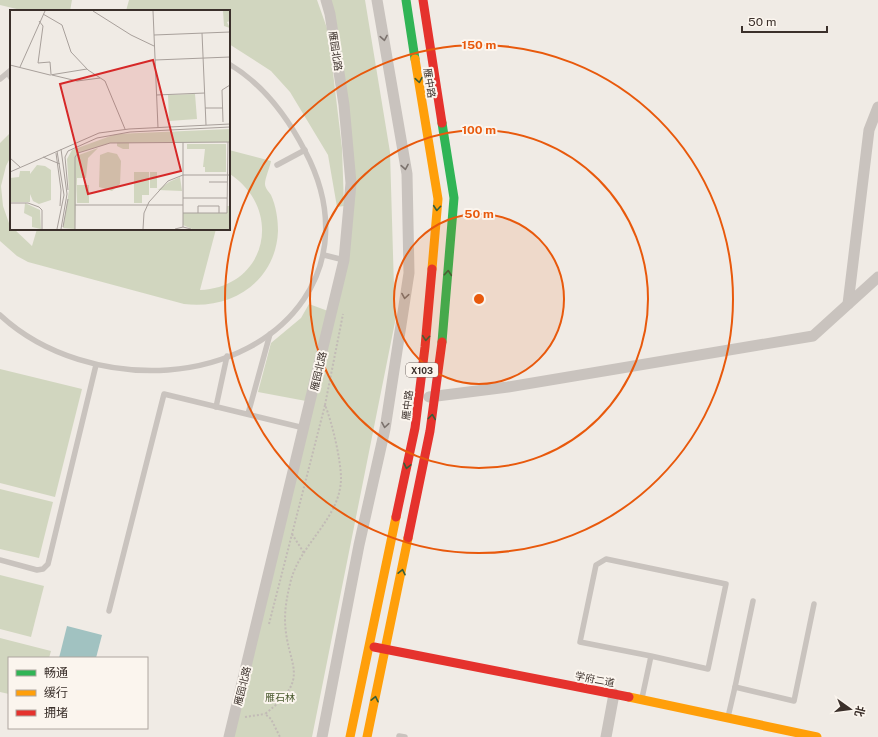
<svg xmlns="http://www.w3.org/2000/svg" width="878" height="737" font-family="'Public Sans','Noto Sans SC',sans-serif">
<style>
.green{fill:#d1d6bf}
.water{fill:#a1c2c1}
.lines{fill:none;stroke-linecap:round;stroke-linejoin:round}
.path{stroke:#c2bbb6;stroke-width:2;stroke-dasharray:2 2;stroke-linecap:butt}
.lane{stroke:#c9c3be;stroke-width:5.5}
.street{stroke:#c9c3be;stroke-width:11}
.fast{stroke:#30b455;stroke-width:9}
.slow{stroke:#ff9f0a;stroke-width:9}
.jam{stroke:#e5322d;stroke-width:9}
.oneway{stroke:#7b726d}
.oneway2{stroke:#375e3a}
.ring{fill:none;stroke:#e8590c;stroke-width:2}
.labels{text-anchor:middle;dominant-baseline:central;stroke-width:4;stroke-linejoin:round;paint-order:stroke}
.shield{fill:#fbf5ee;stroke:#756b66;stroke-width:1}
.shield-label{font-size:9px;font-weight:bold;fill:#3b302b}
.street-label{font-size:10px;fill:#3b302b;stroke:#fbf5ee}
.park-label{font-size:10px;fill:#4a5a2e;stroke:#fbf5ee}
.inset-road{fill:none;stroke:#a8a09b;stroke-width:1}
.view{fill:#d62828;fill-opacity:0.15;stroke:#d62828;stroke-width:2}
.inset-edge{fill:none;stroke:#3b302b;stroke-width:2}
.centre{fill:#e8590c;stroke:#fbf5ee;stroke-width:2}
.ring-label{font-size:12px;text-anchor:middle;font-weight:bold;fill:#e8590c;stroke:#fbf5ee;stroke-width:4;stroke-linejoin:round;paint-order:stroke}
</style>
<rect width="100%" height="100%" fill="#f0ebe5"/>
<g class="green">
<path d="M0,0H72L70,11H25L0,5Z"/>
<path d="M129,0H317L328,31L342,148L344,206L337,207L328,155L290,92L271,71L229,44V11H126Z"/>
<path d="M326,0H365L390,152L395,322L312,737H229L344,260L351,183Z"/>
<path d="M11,132V156L6,166L1,186L3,206L11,229H14L32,246L37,229H216L200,290C267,287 284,210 230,174L229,178V150L271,161C270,167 265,178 265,184C265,188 269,192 271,195C276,206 278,219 278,231C276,281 232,310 184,304L28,262L17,256L0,241V143Z"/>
<path d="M309,304L328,311L306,401L258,392L271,343L301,318Z"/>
<path d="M0,369L82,389L55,497L0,483Z"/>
<path d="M0,489L53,502L39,558L0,549Z"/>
<path d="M0,575L44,586L31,637L0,629Z"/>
<path d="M0,638L51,651L49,658H9V694L0,692Z"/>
</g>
<path class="water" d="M67,626L102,635L96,658H59Z"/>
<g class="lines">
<g class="path">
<path d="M325,405L343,314"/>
<path d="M292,534L304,553"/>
<path d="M269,624L325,405C332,422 341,460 341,479C340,520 298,545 290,584C287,596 285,608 285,620C286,667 314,676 265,714L271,719L280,737"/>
<path d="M245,717L265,714"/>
</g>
<g class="lane">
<path d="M8,73L11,78"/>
<path d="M0,79L11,70"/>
<path d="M277,165L305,150"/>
<path d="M324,255L344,260"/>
<path d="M0,315C44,356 109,374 168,370C287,361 365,264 305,151C287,116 263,84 229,64"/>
<path d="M216,407L227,356"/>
<path d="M248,414L270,334"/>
<path d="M0,560L37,570L43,569L48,564L96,365"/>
<path d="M109,611L164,394L304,428"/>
<path d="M735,687L753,601"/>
<path d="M642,698L651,656L580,642L596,565L606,559L726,584L708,669L651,656"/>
<path d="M728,717L735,687L794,701L814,604"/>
<path d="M399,736L405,737"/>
</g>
<g class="street">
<path d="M848,304L869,130L878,107"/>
<path d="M429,397L508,387L813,336L878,277"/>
<path d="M229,737L344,260L351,183L344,105L330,14L326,0"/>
<path d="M322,737L359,545L385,429L409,273L407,174L377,0"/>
<path d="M606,737L614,694"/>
</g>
<g class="fast">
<path d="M406,0L415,59"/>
<path d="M442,342L454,198L442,123"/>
</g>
<g class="slow">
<path d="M415,59L438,199L432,269"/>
<path d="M629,697L817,737"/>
<path d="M350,737L396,517"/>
<path d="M367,737L408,538"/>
</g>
<g class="jam">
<path d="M423,0L442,123"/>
<path d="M396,517L415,428L425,347L432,269"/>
<path d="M408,538L430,431L442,342"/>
<path d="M374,647L629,697"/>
</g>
</g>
<defs><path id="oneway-chevron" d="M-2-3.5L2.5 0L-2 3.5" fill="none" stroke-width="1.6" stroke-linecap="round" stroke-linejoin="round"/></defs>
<g class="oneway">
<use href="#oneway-chevron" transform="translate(384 38) rotate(80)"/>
<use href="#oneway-chevron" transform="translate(405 167) rotate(80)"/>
<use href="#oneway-chevron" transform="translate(405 296) rotate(99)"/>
<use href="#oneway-chevron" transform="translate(385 425) rotate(99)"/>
</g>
<g class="oneway2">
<use href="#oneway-chevron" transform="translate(419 80) rotate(81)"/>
<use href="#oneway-chevron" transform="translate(437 208) rotate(95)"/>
<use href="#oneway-chevron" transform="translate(448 273) rotate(-85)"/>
<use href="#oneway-chevron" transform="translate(426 338) rotate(95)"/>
<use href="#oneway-chevron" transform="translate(432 417) rotate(-83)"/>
<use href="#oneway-chevron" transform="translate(407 466) rotate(102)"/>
<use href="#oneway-chevron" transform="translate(402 572) rotate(-78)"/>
<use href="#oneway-chevron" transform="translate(375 699) rotate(-78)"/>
</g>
<circle cx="479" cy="299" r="85" fill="#e8590c" fill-opacity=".12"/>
<g class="ring">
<circle cx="479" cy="299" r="85"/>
<circle cx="479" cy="299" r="169"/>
<circle cx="479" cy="299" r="254"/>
</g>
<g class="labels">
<rect class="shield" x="406" y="363" width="32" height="14" rx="3"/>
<g class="shield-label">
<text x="422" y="370">X103</text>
</g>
<g class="street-label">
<text transform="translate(336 51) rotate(81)">雁园北路</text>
<text transform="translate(430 83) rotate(81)">雁中路</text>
<text transform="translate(318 371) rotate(-77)">雁园北路</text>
<text transform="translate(407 405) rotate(-83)">雁中路</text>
<text transform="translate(595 679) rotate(11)">学府二道</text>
<text transform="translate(242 686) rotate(-76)">雁园北路</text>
</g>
<g class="park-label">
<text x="280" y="697">雁石林</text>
</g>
</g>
<g transform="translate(10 10)">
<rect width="220" height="220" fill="#f0ebe5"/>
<path d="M213,1H220V11L217,12L220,18L214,16ZM185,84L187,109L159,111L158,85ZM220,119V132L119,133V139H113L107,136V133H100L68,143L65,219L53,218L59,180L57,149L62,140L106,124ZM177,134H216V162H195V157H193L195,139H177ZM88,138L78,148L76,168H66V146ZM98,142L107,144L111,151L110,174L102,181L89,177L90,145ZM27,155L35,156L41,160V190L29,194L23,191L20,184V192H0V168L9,167L10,161H20V182V164ZM124,162H139V185H132V193H124ZM140,162H147V178H140ZM170,167L172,181L148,180L159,172ZM67,175H79V193H67ZM15,193L30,200L31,219L22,217V207L14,203ZM217,196H220V219H182L173,215V203H217Z" fill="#d1d6bf"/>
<path class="inset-road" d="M83,1L121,25L144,36M143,1L148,118M33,4L52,15L61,42L78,60L95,71L115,119M29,11L33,16L28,53L40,52L41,64M192,23L196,115M144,25L220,22M145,50L220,47M0,55L40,65L77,59M10,57L35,1M42,65L67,71L90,68M146,85L195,83M195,98H213M213,112L212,80L220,75M47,141L54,185L47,219M46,143L51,180L50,196M33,147L50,154M0,148L10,157M0,162L89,123L119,119L220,114M199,172H217M58,180L55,147L58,141L87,128L120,122L220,117M173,188H217M0,193H18L29,197L32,200V219M65,195H173M173,203H217L218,132M188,203V196H209V203M53,217L58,189M173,217V132M51,219L57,184L51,139M65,219V147L68,143L100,133L220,132M133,219L134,203L139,192L158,171L173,165H220M165,219L173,217L181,219"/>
<path class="view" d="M143,50L171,161L78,184L50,74Z"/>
<rect width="220" height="220" class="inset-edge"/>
</g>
<circle cx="479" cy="299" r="6" class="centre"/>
<g class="ring-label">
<text x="479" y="49">150 m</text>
<text x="479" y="134">100 m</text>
<text x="479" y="218">50 m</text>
</g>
<rect x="8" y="657" width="140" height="72" fill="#fbf5ee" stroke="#aea6a0"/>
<rect x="16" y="670" width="20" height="6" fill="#30b455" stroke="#aea6a0"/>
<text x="44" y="677" font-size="12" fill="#3b302b">畅通</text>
<rect x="16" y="690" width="20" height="6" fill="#ff9f0a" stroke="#aea6a0"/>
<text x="44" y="697" font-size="12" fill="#3b302b">缓行</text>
<rect x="16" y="710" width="20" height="6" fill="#e5322d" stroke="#aea6a0"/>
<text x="44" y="717" font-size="12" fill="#3b302b">拥堵</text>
<g transform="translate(850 709) rotate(104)" stroke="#fbf5ee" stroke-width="3" paint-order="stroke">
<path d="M0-3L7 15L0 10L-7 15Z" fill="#3b302b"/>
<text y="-6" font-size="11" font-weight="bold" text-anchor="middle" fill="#3b302b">北</text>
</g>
<path d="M742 26v6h85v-6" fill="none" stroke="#3b302b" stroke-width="2"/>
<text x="748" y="26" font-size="12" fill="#3b302b" stroke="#fbf5ee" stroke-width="3" paint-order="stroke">50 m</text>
</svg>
